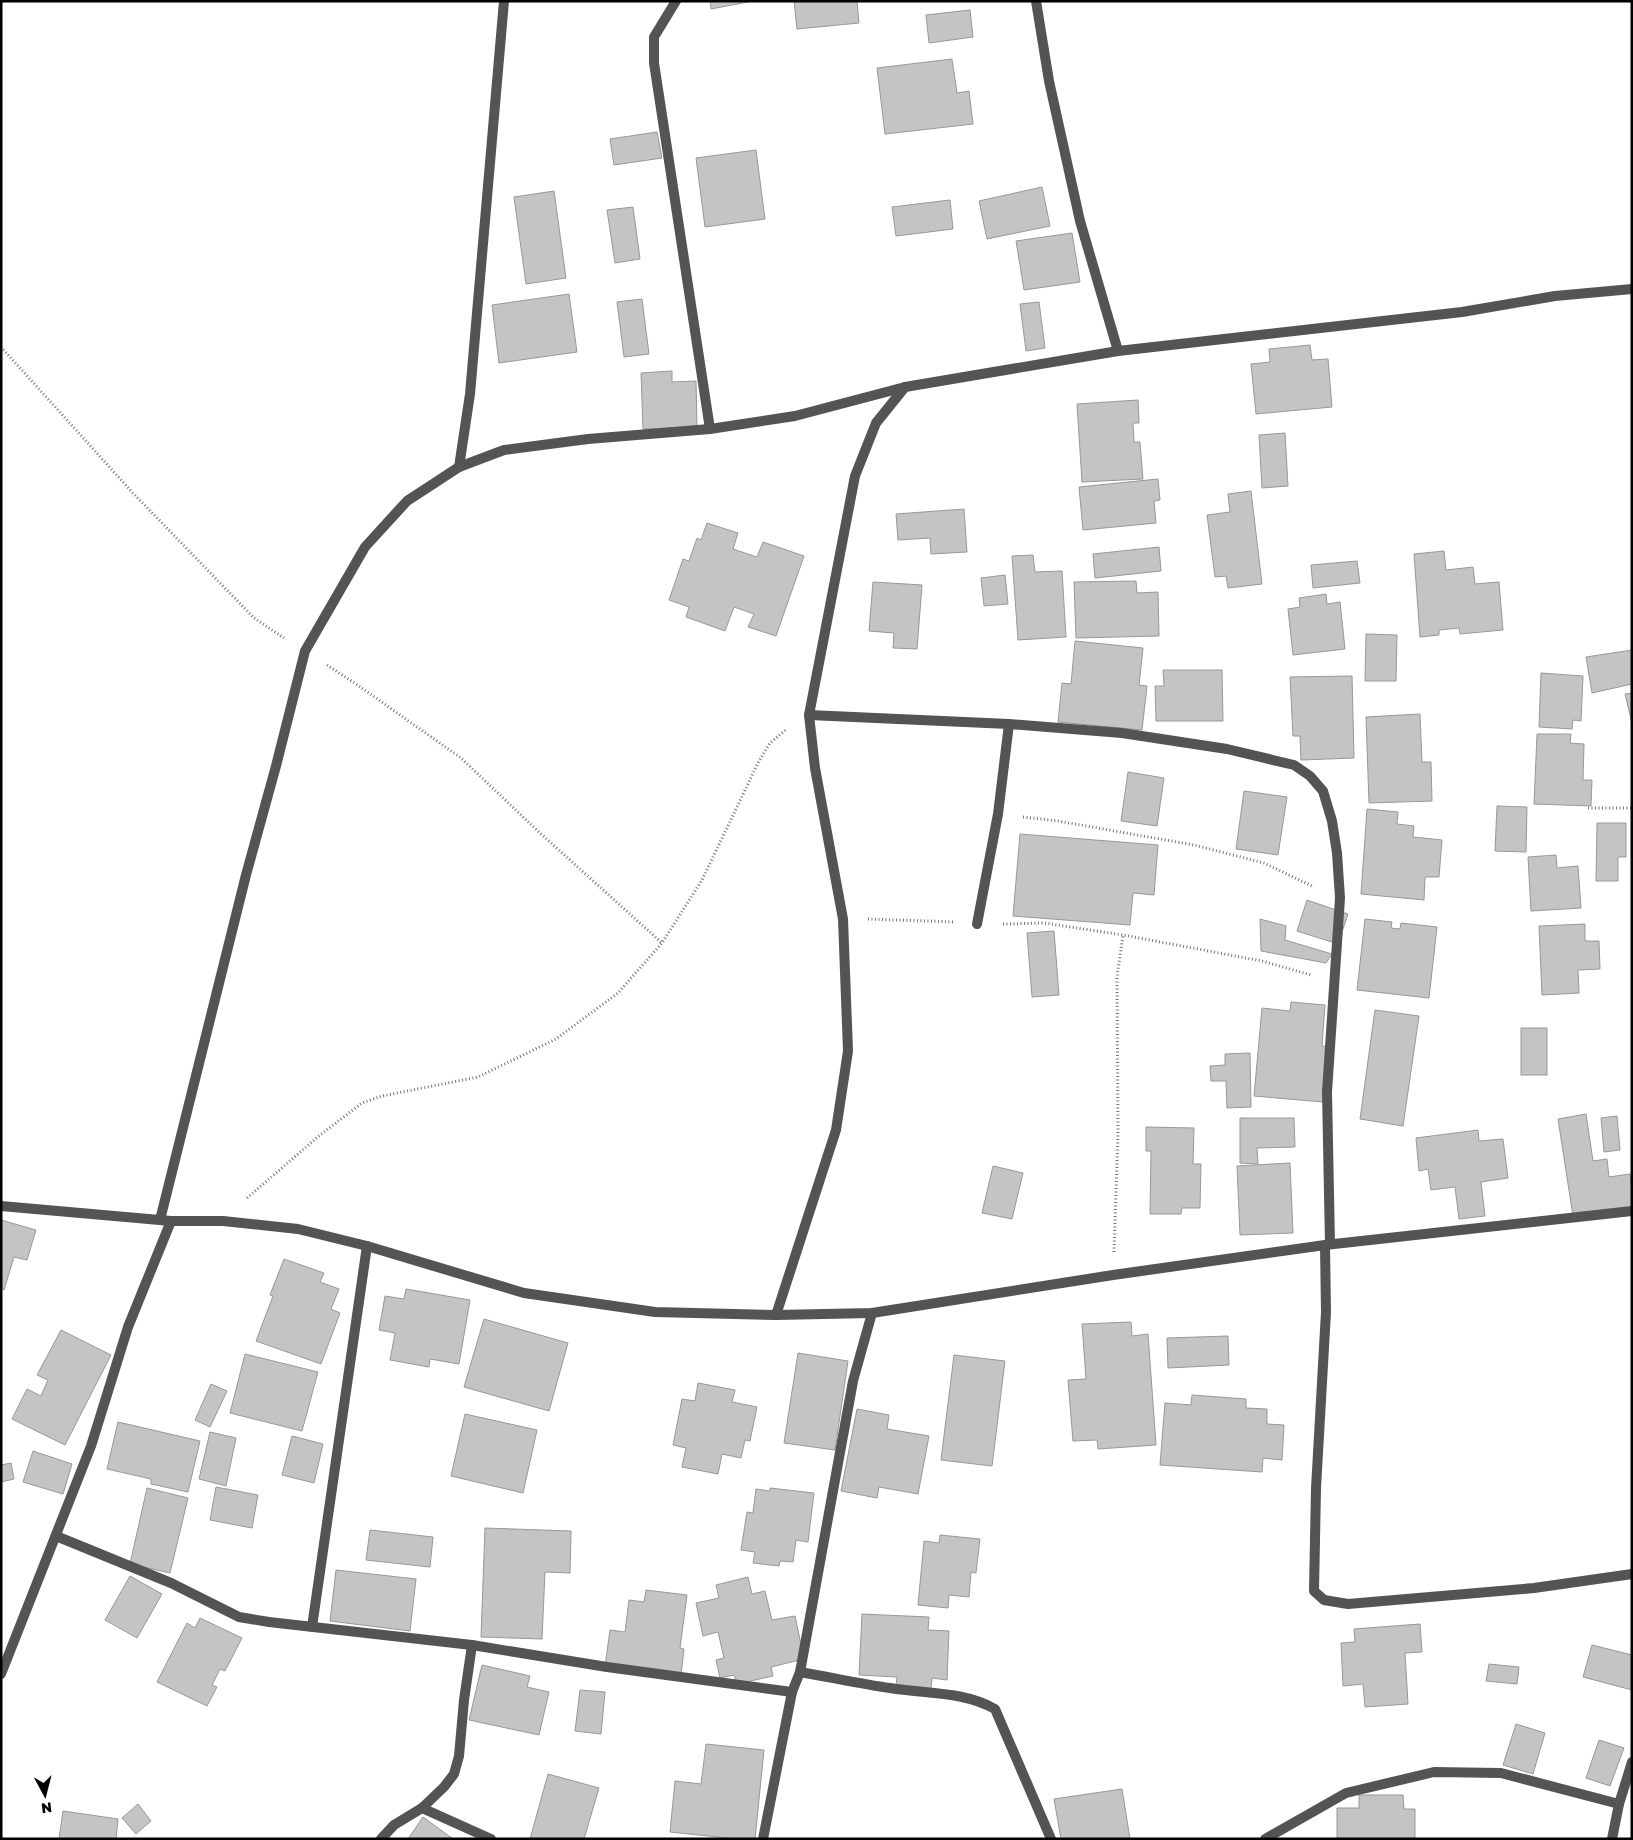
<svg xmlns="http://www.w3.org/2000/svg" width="1633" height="1840" font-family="'Golos Text',sans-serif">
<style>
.building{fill:#c4c4c4;stroke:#989898}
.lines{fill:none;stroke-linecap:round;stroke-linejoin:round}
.path{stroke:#767676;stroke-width:3;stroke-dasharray:1 2.5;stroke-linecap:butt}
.minor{stroke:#545454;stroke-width:10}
</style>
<rect width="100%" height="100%" fill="#fff"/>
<g class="building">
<path d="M710,1H753L711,9Z"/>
<path d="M794,1H857L859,23L797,29Z"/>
<path d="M970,10L973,37L929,43L926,15Z"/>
<path d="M952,59L957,93L969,91L973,124L885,134L877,68Z"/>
<path d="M657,132L662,158L614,165L610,139Z"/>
<path d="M756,150L765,219L705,227L696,158Z"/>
<path d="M1042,187L1050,226L987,239L979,201Z"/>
<path d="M554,191L566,278L526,284L514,197Z"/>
<path d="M950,200L953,229L896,236L892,207Z"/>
<path d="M633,207L640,259L615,263L607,210Z"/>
<path d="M1072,233L1080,282L1024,290L1016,241Z"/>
<path d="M569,294L577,352L499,363L492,305Z"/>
<path d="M642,299L649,354L624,357L617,302Z"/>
<path d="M1039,302L1045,348L1026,351L1020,304Z"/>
<path d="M1310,345L1312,360L1328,359L1332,407L1256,414L1251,364L1270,362L1269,349Z"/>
<path d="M672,371V382L696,381L697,427L643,429L641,373Z"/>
<path d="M1138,400L1139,423H1133L1134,442H1140L1143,479L1082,482L1077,404Z"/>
<path d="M1285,433L1288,486L1262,488L1259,435Z"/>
<path d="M1158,479L1160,500L1154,501L1156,523L1083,530L1079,487Z"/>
<path d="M1251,491L1262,584L1228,588L1226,576L1215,577L1207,515L1230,512L1228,494Z"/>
<path d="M964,509L967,552L931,554L930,538L898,540L896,514Z"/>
<path d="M707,523L738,533L733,549L757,557L763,542L804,556L776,636L748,627L754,614L734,607L725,631L686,617L689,607L669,600L683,559L689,561L697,538L701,540Z"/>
<path d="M1159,547L1161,571L1095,578L1093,554Z"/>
<path d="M1444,551L1446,570L1473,567L1475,584L1499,582L1503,630L1460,634L1459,628L1439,630V635L1420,637L1414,554Z"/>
<path d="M1033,555L1035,572L1062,571L1066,637L1018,640L1012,556Z"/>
<path d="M1357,561L1360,583L1313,588L1311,565Z"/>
<path d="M1005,575L1008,604L984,606L981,578Z"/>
<path d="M1136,581L1137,593L1158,592L1159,636L1076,638L1074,582Z"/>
<path d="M873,582L922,585L917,649L893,648L894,633L869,631Z"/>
<path d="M1326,594L1327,604L1340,602L1345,649L1293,655L1288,609L1300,607L1299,598Z"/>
<path d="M1366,634L1397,635L1396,681H1365Z"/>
<path d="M1075,641L1143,648L1139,685L1147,686L1142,730L1058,722L1062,683L1071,684Z"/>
<path d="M1632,650V684L1592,693L1586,657Z"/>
<path d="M1163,670H1222L1223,721H1156L1155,686H1164Z"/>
<path d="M1541,673L1583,676L1581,721L1573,720L1572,729L1539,727Z"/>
<path d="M1352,676L1354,758L1301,760L1300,736H1293L1290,677Z"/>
<path d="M1632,693V723L1625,694Z"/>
<path d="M1420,714L1422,762H1431L1432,801L1369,803L1366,717Z"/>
<path d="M1537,734H1571L1570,743L1584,744L1583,780H1592L1591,806L1534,804Z"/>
<path d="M1128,772L1164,778L1157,826L1121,821Z"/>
<path d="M1244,791L1287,797L1278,855L1236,849Z"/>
<path d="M1497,806L1527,807L1526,852L1495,851Z"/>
<path d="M1367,809L1398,812L1397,824L1414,826L1413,837L1442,840L1439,877H1425L1424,900L1361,894Z"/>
<path d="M1597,823H1626V857H1618V881H1596Z"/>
<path d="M1020,834L1158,845L1154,895L1133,893L1130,925L1013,916Z"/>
<path d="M1556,855L1557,868L1578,866L1581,908L1531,911L1528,857Z"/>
<path d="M1307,900L1348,914L1338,944L1297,931Z"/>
<path d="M1260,919L1286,926L1285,940L1332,954L1326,963L1261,951Z"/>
<path d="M1365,919L1392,922L1391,928L1400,929L1401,923L1437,927L1429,998L1357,990Z"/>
<path d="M1585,924V941H1599L1600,969L1578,970L1579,993L1542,995L1539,926Z"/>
<path d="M1054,931L1059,995L1032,997L1027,933Z"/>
<path d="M1291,1002L1325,1005L1322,1046L1328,1047L1323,1102L1254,1096L1262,1008L1290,1011Z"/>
<path d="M1375,1010L1419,1016L1403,1126L1360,1119Z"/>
<rect x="1521" y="1028" width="26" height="47"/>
<path d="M1250,1053L1251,1107L1227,1108L1226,1081H1211L1210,1066L1225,1065V1054Z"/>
<path d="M1586,1114L1593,1161L1607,1159L1609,1177L1630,1174L1632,1188V1207L1573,1216L1558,1119Z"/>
<path d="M1617,1116L1620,1150L1604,1152L1601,1118Z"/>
<path d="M1240,1118H1294L1295,1147L1257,1148L1258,1164L1240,1163Z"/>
<path d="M1146,1127L1194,1128L1193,1164H1201L1200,1208H1182L1181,1214H1150L1151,1151H1146Z"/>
<path d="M1478,1130L1479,1141L1503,1139L1508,1178L1481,1182L1485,1216L1459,1219L1455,1187L1431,1190L1428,1169L1419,1171L1416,1138Z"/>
<path d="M1290,1163L1293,1233L1240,1235L1237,1166Z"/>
<path d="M993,1166L1023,1173L1012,1219L982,1213Z"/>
<path d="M1,1220L36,1230L27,1260L14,1257L4,1290L1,1289Z"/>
<path d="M284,1259L324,1273L320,1282L339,1289L331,1309L340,1313L321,1364L256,1341L273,1296L270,1295Z"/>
<path d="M406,1289L470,1300L459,1364L430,1359L429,1367L390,1360L395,1333L379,1330L385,1296L404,1299Z"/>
<path d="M484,1319L568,1343L549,1411L464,1387Z"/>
<path d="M1131,1322L1132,1336L1148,1334L1156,1445L1098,1449L1097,1440L1073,1441L1068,1380L1086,1379L1082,1324Z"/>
<path d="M61,1330L111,1355L65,1445L12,1419L27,1389L41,1396L48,1380L37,1375Z"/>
<path d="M1228,1336L1229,1365L1168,1368L1167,1338Z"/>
<path d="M798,1353L848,1361L835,1450L784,1443Z"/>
<path d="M245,1354L318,1372L302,1431L230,1413Z"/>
<path d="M954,1355L1005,1361L992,1466L941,1460Z"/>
<path d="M698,1383L735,1390L732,1402L757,1407L750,1441L745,1440L741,1458L722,1454L718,1474L682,1467L686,1448L673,1445L682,1399L695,1401Z"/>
<path d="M211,1384L227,1391L210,1427L195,1420Z"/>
<path d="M1192,1395L1246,1399V1408L1267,1409V1424L1284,1425L1282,1460L1263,1458L1262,1472L1160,1465L1165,1403L1191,1405Z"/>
<path d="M857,1409L889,1415L887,1429L929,1436L918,1494L879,1487L877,1498L841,1491Z"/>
<path d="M465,1414L537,1430L523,1493L451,1476Z"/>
<path d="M118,1422L200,1441L188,1492L151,1484V1479L107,1469Z"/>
<path d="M210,1432L236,1438L226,1486L199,1479Z"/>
<path d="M292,1436L323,1444L314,1483L282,1475Z"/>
<path d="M33,1451L72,1464L63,1494L23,1482Z"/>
<path d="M11,1463L14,1479L1,1482V1465Z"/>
<path d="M216,1487L258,1495L252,1528L210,1520Z"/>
<path d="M147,1488L188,1498L170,1573L130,1564Z"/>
<path d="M770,1488L814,1493L808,1542L796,1540L793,1562L780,1561L779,1566L753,1563L755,1552L741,1550L747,1512L753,1513L756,1489L770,1491Z"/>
<path d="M485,1528L571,1531L570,1573L545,1572L542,1639L481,1637Z"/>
<path d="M370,1530L433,1537L430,1567L366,1560Z"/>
<path d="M940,1535L980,1539L976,1573L971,1572L969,1597L949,1595L948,1608L918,1605L924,1541L939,1543Z"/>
<path d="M336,1570L416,1579L410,1631L330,1621Z"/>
<path d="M130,1576L162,1594L137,1638L105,1620Z"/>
<path d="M748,1577L752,1594L765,1591L772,1620L795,1616L804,1659L771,1667L773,1676L737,1684L734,1675L720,1678L716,1660L724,1658L718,1632L703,1636L696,1603L719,1598L716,1585Z"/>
<path d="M646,1590L687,1595L680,1648L684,1649L681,1675L605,1666L610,1630L625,1632L629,1600L644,1602Z"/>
<path d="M862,1614L929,1617L928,1630L949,1631L947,1680L932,1678L931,1689L896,1687L897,1677L859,1675Z"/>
<path d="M200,1618L242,1638L225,1671L220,1669L212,1685L217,1687L207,1706L157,1682L187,1623L195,1628Z"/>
<path d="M1420,1624L1422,1652L1405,1653L1408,1704L1365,1707L1363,1684L1343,1686L1341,1643L1355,1642L1354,1629Z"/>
<path d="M1592,1645L1632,1655V1690L1583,1677Z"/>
<path d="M1489,1664L1519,1667L1517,1684L1486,1681Z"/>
<path d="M482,1665L530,1676L527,1687L549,1692L539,1735L469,1720Z"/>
<path d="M580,1690L605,1692L601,1734L575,1731Z"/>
<path d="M1516,1724L1545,1733L1533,1774L1503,1765Z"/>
<path d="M1599,1740L1624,1748L1610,1786L1586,1778Z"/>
<path d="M706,1744L764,1750L755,1839H737L670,1832L675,1781L701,1784Z"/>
<path d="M548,1774L599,1788L584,1839H530Z"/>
<path d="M1122,1789L1130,1839H1061L1054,1799Z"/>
<path d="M1359,1795H1403L1404,1809H1415V1839H1337V1808H1359Z"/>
<path d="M138,1804L151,1821L136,1834L122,1818Z"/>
<path d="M63,1811L118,1819L116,1839H59Z"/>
<path d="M423,1817L453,1839H408Z"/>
</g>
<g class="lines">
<g class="path">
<path d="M1,347L132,492L254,618L284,638"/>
<path d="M327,665L359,686L461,758L540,833L662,943"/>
<path d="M1588,808H1632"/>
<path d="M1023,817L1058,821L1194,845L1264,863L1314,887"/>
<path d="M868,919L954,922"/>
<path d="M1003,924L1044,923L1123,935L1262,961L1311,975"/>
<path d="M247,1198L320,1135L362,1103L382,1096L478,1077L556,1039L618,993L662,943L702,880L758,763L770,743L787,729"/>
<path d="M1114,1252L1118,1133L1117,977L1123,935"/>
</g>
<g class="minor">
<path d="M676,1L654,37V63L710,429"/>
<path d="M1036,1L1049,81L1080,221L1118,351"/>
<path d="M459,467L470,394L504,1"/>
<path d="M809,715L1009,724L1122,733L1227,749L1294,765L1310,776L1323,791L1332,821L1337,853L1340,898L1327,1092L1330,1244"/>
<path d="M977,924L998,814L1009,724"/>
<path d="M1,1206L171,1221H223L298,1229L367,1246L524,1293L655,1312L776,1315L872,1313L1113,1275L1325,1245L1632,1211"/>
<path d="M160,1220L246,875L276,766L305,651L365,547L407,501L459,467L504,450L588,439L710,429L795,416L905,387L1118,351L1462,312L1555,296L1632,289"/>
<path d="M1325,1245L1326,1312L1316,1488L1314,1591L1324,1600L1348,1604L1534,1588L1632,1574"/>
<path d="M776,1315L836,1130L848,1051L843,919L815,768L809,715L855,476L876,423L905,387"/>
<path d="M56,1536L171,1583L239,1617L269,1622L472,1645L607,1667L792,1692"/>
<path d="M312,1627L367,1246"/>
<path d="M800,1672C830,1677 860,1684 890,1688C926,1694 963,1691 995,1709L1051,1839"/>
<path d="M1,1674L91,1446L128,1327L171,1221"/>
<path d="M422,1808L491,1839"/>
<path d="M381,1839L394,1825L422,1808L444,1787L454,1774L459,1756L464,1700L472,1645"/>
<path d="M763,1839L792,1692L800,1672L853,1381L872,1313"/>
<path d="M1265,1839L1346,1793L1434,1772L1501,1773L1619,1804"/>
<path d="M1612,1839L1619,1804L1632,1762"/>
</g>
</g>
<rect width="1633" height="1840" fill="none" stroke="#000000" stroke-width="5"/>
<g transform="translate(45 1795) rotate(173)" stroke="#ffffff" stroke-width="4" paint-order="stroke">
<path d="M0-4L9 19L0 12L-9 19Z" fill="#000000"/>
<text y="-8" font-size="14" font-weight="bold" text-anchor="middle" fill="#000000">N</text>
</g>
</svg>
